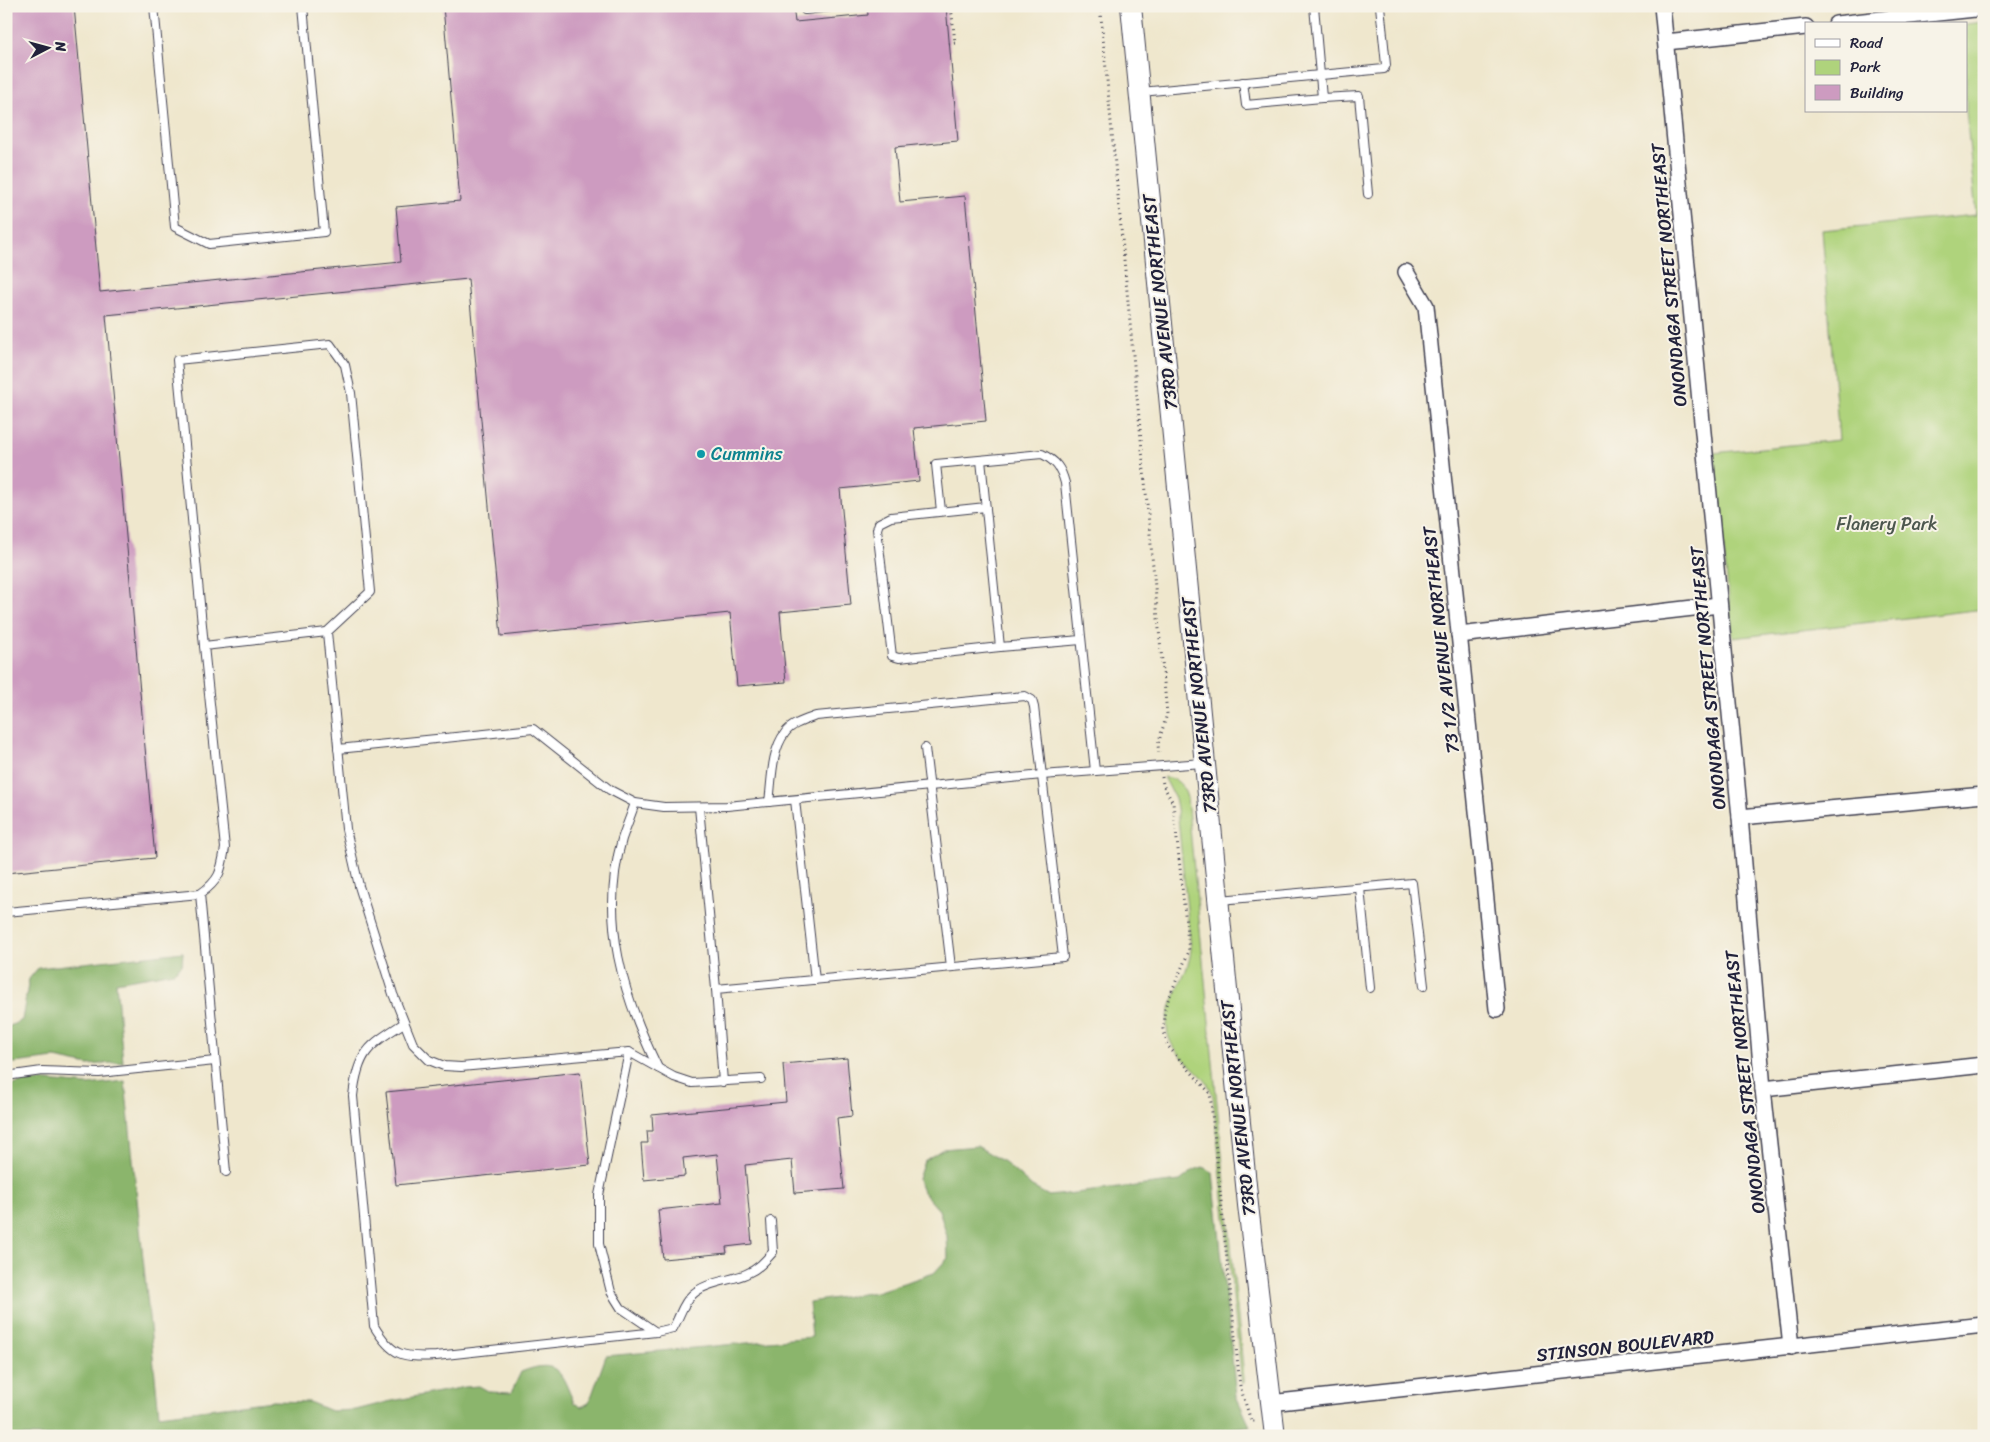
<svg xmlns="http://www.w3.org/2000/svg" width="1990" height="1442" font-family="Sriracha,sans-serif">
<style>
.green{fill:#afd37c;stroke:#687a5c}
.forest{fill:#8bb56c;stroke:#566c54}
.building{fill:#cd9bc0}
.lines{fill:none;stroke-linecap:round;stroke-linejoin:round}
.lane-casing{stroke:#414051;stroke-width:10}
.street-casing{stroke:#414051;stroke-width:18}
.secondary-casing{stroke:#414051;stroke-width:22}
.path{stroke:#414051;stroke-width:3;stroke-dasharray:1 4;stroke-linecap:butt}
.lane{stroke:#fff;stroke-width:8}
.street{stroke:#fff;stroke-width:15}
.secondary{stroke:#fff;stroke-width:20}
.culture-dot{fill:#0f9aa8;stroke:#f7f3e8;stroke-width:2}
.labels{text-anchor:middle;dominant-baseline:central;stroke-width:4;stroke-linejoin:round;paint-order:stroke}
.street-label{font-size:18px;fill:#22223b;stroke:#f7f3e8}
.culture-label{font-size:18px;fill:#0d838f;stroke:#f7f3e8;text-anchor:start}
.park-label{font-size:18px;fill:#4c574e;stroke:#f7f3e8}
</style>
<rect width="100%" height="100%" fill="#f7f3e8"/>
<filter id="ink" filterUnits="userSpaceOnUse"><feTurbulence type="fractalNoise" baseFrequency=".02" numOctaves="2"/><feDisplacementMap in="SourceGraphic" scale="10" xChannelSelector="R" yChannelSelector="G"/><feConvolveMatrix kernelMatrix="1 2 1 2 8 2 1 2 1" color-interpolation-filters="sRGB"/></filter>
<filter id="wash" filterUnits="userSpaceOnUse"><feTurbulence type="fractalNoise" baseFrequency=".0096" numOctaves="4" result="noise"/><feDisplacementMap in="SourceGraphic" scale="20" xChannelSelector="R" yChannelSelector="G"/><feGaussianBlur stdDeviation="1.12" result="paint"/><feColorMatrix in="noise" values="0 0 0 0 0 0 0 0 0 0 0 0 0 0 0 0 0 1.4 0 .05"/><feComposite in="paint" operator="in"/></filter>
<g filter="url(#wash)">
<rect width="100%" height="100%" fill="#efe7cd"/>
<g class="green">
<path d="M1984,22V609L1733,638L1714,453L1839,440L1822,230L1976,215L1966,111V24Z"/>
<path d="M1164,777C1178,778 1184,786 1187,798L1244,1378V1383L1242,1384L1213,1097C1207,1068 1168,1059 1167,1027C1167,999 1189,977 1191,949L1177,808L1175,798Z"/>
</g>
<g class="forest">
<path d="M183,952L182,965L174,972L116,982L123,1062L89,1065L55,1058L6,1064V1028L22,1020L29,979L38,968Z"/>
<path d="M27,1081H47L87,1085L125,1081L159,1415L273,1401L309,1402L331,1411L356,1410L387,1402L465,1387L479,1386L490,1392L511,1393L521,1372C559,1357 561,1373 574,1403L581,1407L589,1403L606,1356L812,1337L809,1302L876,1292L934,1273L948,1258L947,1236L939,1210L923,1192L918,1179L924,1161L943,1149L977,1146L1004,1162L1032,1187L1049,1196L1180,1181L1194,1170L1203,1167L1213,1173L1236,1396L1250,1426L1163,1436H6V1087Z"/>
</g>
<g id="blocks">
<g class="building">
<path d="M6,6H74L100,292L401,262L396,207L460,201L443,6H793L795,22L868,15L867,6H946L958,141L895,147L900,202L965,196L986,421L914,428L919,481L840,489L851,605L780,612L786,682L737,686L730,613L501,636L468,279L106,315L155,858L6,873Z"/>
<path d="M847,1058L852,1116L837,1118L844,1189L795,1193L792,1160L745,1165L752,1244L726,1247L727,1253L663,1259L658,1210L722,1203L717,1154L683,1158L685,1176L644,1180L641,1143H648L647,1131H653L652,1115L786,1102L783,1064Z"/>
<path d="M580,1072L590,1165L396,1185L386,1092Z"/>
</g>
</g>
</g>
<g filter="url(#ink)">
<use href="#blocks" fill-opacity="0" stroke="#414051" stroke-width="1"/>
<g class="lines">
<g class="lane-casing">
<g id="lane">
<path d="M154,6L175,227L209,244L324,232L303,6"/>
<path d="M804,6L805,10L840,6"/>
<path d="M1314,6L1322,98L1359,96L1368,194"/>
<path d="M1243,82L1246,105L1322,98"/>
<path d="M1141,92L1384,69L1386,65L1380,6"/>
<path d="M981,460L1000,647L899,658L892,656L877,529L879,523L891,517L986,507"/>
<path d="M941,511L936,464L1042,454C1056,461 1061,468 1065,483L1095,771"/>
<path d="M204,646L327,632"/>
<path d="M1000,647L1081,640"/>
<path d="M925,748L951,967"/>
<path d="M338,749L533,729L610,790L635,803L664,807L727,806L1042,775L1203,763"/>
<path d="M795,800L815,980"/>
<path d="M635,803C631,815 626,827 622,839C599,920 623,996 658,1068"/>
<path d="M699,807L716,989"/>
<path d="M1360,888L1370,988"/>
<path d="M200,894L226,1172"/>
<path d="M1220,900L1412,883L1424,986"/>
<path d="M6,912L200,894C220,880 221,872 225,848L204,646L177,360L330,344L345,365L351,393L370,592L327,632L346,829L359,886L393,994L413,1044L429,1060L444,1066L461,1067L629,1052L674,1077L692,1083L761,1079"/>
<path d="M404,1023C368,1046 358,1052 353,1096L374,1326C392,1356 402,1358 436,1356L656,1332L673,1328C680,1317 682,1304 692,1295C705,1282 730,1281 746,1274C758,1269 765,1261 773,1252L771,1221"/>
<path d="M629,1052L599,1195V1244L611,1292L621,1308L656,1332"/>
<path d="M6,1076L42,1071L99,1073L215,1061"/>
<path d="M723,1082L716,989L1063,957L1034,707L1032,700L1025,696L816,716C805,720 791,724 785,733C771,751 772,781 769,802"/>
</g>
</g>
<g class="street-casing">
<g id="street">
<path d="M1662,6L1740,817L1763,1089L1791,1347"/>
<path d="M1836,24L1984,8"/>
<path d="M1666,42L1806,27"/>
<path d="M1406,272L1426,306L1497,1009"/>
<path d="M1459,635L1719,605"/>
<path d="M1740,817L1984,795"/>
<path d="M1763,1089L1984,1065"/>
<path d="M1270,1403L1984,1325"/>
</g>
</g>
<g class="secondary-casing">
<path id="secondary" d="M1131,6L1248,1205L1275,1436"/>
</g>
<g class="path">
<path d="M1100,6L1167,714L1158,744L1159,756"/>
<path d="M949,44L955,43L951,6"/>
<path d="M1162,777L1163,785L1173,803L1189,951L1165,1007L1163,1029L1167,1045L1210,1093L1240,1386L1251,1421H1256"/>
</g>
<use href="#lane" class="lane"/>
<use href="#street" class="street"/>
<use href="#secondary" class="secondary"/>
</g>
</g>
<circle class="culture-dot" cx="701" cy="454" r="5"/>
<g class="labels">
<g class="street-label">
<text transform="translate(1669 275) rotate(-95)">ONONDAGA STREET NORTHEAST</text>
<text transform="translate(1160 302) rotate(-96)">73RD AVENUE NORTHEAST</text>
<text transform="translate(1441 640) rotate(-96)">73 1/2 AVENUE NORTHEAST</text>
<text transform="translate(1708 678) rotate(-95)">ONONDAGA STREET NORTHEAST</text>
<text transform="translate(1199 705) rotate(-96)">73RD AVENUE NORTHEAST</text>
<text transform="translate(1745 1082) rotate(-96)">ONONDAGA STREET NORTHEAST</text>
<text transform="translate(1238 1108) rotate(-96)">73RD AVENUE NORTHEAST</text>
<text transform="translate(1625 1346) rotate(-6)">STINSON BOULEVARD</text>
</g>
<g class="culture-label">
<text x="711" y="454">Cummins</text>
</g>
<g class="park-label">
<text x="1887" y="524">Flanery Park</text>
</g>
</g>
<rect width="1990" height="1442" fill="none" stroke="#f7f3e8" stroke-width="25"/>
<rect x="1805" y="22" width="162" height="90" fill="#f7f3e8" stroke="#a29fa3"/>
<rect x="1815" y="39" width="25" height="8" fill="#ffffff" stroke="#a29fa3"/>
<text x="1850" y="48" font-size="15" fill="#22223b">Road</text>
<rect x="1815" y="60" width="25" height="15" fill="#afd37c" stroke="#a29fa3"/>
<text x="1850" y="72" font-size="15" fill="#22223b">Park</text>
<rect x="1815" y="85" width="25" height="15" fill="#cd9bc0" stroke="#a29fa3"/>
<text x="1850" y="98" font-size="15" fill="#22223b">Building</text>
<g transform="translate(48 48) rotate(84)" stroke="#f7f3e8" stroke-width="4" paint-order="stroke">
<path d="M0-4L9 19L0 12L-9 19Z" fill="#22223b"/>
<text y="-8" font-size="14" font-weight="bold" text-anchor="middle" fill="#22223b">N</text>
</g>
</svg>
